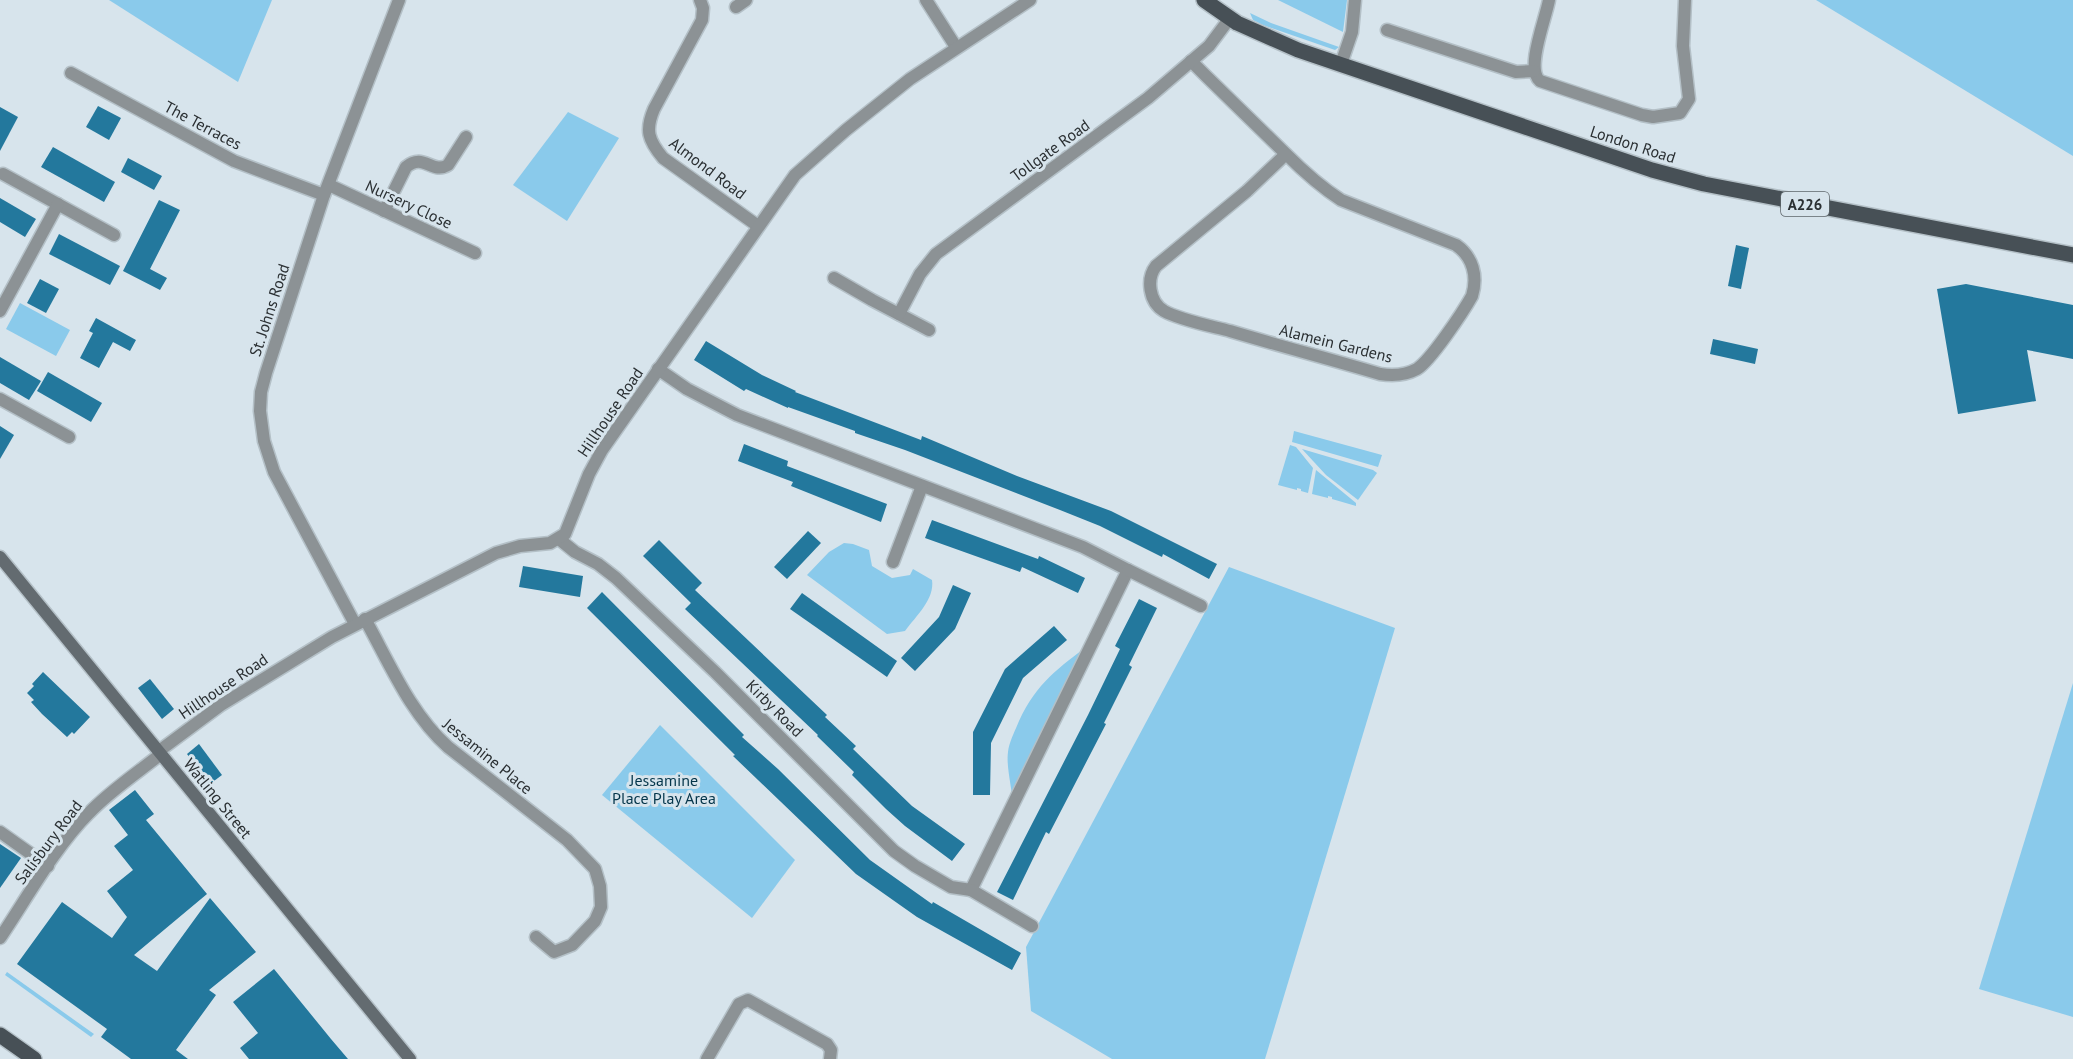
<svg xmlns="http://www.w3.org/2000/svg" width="2073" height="1059" font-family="'PT Sans',sans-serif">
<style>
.green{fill:#8acaeb}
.building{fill:#23789d}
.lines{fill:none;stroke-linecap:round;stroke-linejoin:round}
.minor-casing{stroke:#b4c0c7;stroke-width:15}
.secondary-casing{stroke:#b4c0c7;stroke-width:15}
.primary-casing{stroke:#b4c0c7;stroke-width:18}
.minor{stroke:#8c9295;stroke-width:12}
.secondary{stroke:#636b70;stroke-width:12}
.primary{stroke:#475056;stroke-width:15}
.labels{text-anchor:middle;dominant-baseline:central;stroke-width:6;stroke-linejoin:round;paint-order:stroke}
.shield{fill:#d7e4ec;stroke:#5e656a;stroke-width:1.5}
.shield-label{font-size:15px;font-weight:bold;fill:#2a2f32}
.street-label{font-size:16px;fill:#2a2f32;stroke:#d7e4ec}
.park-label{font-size:16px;fill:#04354a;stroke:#d7e4ec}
</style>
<rect width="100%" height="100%" fill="#d7e4ec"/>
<g class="green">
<path d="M109,0H272L238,82Z"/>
<path d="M1278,0H1347L1343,32Z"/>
<path d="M1816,0H2073V156Z"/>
<path d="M1250,13L1271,23L1339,47L1335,50L1263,25L1253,20Z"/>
<path d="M568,112L619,138L567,221L513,185Z"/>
<path d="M20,303L70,330L56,356L6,329Z"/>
<path d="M1294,431L1382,455L1378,467L1292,442Z"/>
<path d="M1290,445L1296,447L1313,468L1308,493L1301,491V489L1297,488V490L1278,485Z"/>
<path d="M1302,449L1373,470L1377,473L1358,500L1326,475Z"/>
<path d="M1316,470L1356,503V506L1332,499V497L1328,496V498L1312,494Z"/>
<path d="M844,543L853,544L869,550L872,566L892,578L910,575L913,569L932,580C935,599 916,616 905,631L887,634L807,575L829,552Z"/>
<path d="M1229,567L1395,628L1265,1059H1112L1031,1011L1026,947Z"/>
<path d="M1091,643L1013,804C1012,789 1006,766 1008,752C1009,742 1015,731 1019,721C1037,682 1059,668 1091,643Z"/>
<path d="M2073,683V1017L1979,989Z"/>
<path d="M660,725L795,860L752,918L602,795Z"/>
<path d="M7,972L94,1034L91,1037L5,975Z"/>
</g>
<g class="building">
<path d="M98,106L121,118L109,140L86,127Z"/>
<path d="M0,107L18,117L0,151Z"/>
<path d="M53,147L115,182L104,202L41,167Z"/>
<path d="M128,158L162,176L154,190L121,172Z"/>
<path d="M0,198L36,219L25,237L0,222Z"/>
<path d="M159,200L180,210L150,269L167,278L160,290L123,271Z"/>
<path d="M59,234L120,266L110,285L49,254Z"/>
<path d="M1736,245L1749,248L1741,289L1728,286Z"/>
<path d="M40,279L59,289L46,313L27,303Z"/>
<path d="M1966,284L2073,305V359L2027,350L2036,401L1958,414L1937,289Z"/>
<path d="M96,318L136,340L130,351L113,342L99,368L80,358L93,333L89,331Z"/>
<path d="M1713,339L1758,349L1755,364L1710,354Z"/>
<path d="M706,341L762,375L796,391L795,392L921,440L922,436L1017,476L1111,511L1217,564L1209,579L1163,554L1162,557L1100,526L1060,510L905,450L855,433V431L788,407V408L746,389L744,391L694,360Z"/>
<path d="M0,357L41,381L29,400L0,383Z"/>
<path d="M48,372L102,403L91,422L37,391Z"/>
<path d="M0,426L14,435L0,459Z"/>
<path d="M744,444L788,461L787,466L887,504L881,522L791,486L793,482L738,461Z"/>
<path d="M932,520L1038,559L1039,556L1085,578L1078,593L1022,567L1020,572L925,538Z"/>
<path d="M808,531L821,543L787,579L774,567Z"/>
<path d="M659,540L702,583L695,590L827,715L825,717L856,746L853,749L912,806L965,844L952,861L905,826L886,809L852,775L854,772L817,736L818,735L685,609L691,603L643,556Z"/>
<path d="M523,566L583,576L580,597L519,587Z"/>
<path d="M953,585L971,593L955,629L915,671L901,658L939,617Z"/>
<path d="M602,592L744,735L742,737L778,769L870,860L932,904L933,902L1021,953L1012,970L917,917L856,874L733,756L735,755L587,608Z"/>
<path d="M802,593L897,661L887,677L790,609Z"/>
<path d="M1139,599L1157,608L1129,665L1132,667L1104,723L1106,724L1049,834L1046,832L1013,900L997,892L1088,715L1120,649L1115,646Z"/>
<path d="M1054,626L1067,640L1023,678L991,743L990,795H973V732L1005,669Z"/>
<path d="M43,672L90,717L74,734L72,732L67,737L42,714L31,702L34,700L27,693L34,686L32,684Z"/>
<path d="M150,679L174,709L162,719L138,688Z"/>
<path d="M199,744L222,775L210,784L187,754Z"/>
<path d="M135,790L154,814L146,820L207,894L134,955L157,971L210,898L256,952L209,990L216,995L176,1050L188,1059H131L101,1037L107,1029L17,964L62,902L112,938L127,917L107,891L133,870L114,846L128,835L109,810Z"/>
<path d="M0,844L21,858L0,888Z"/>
<path d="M274,969L331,1039L348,1059H249L240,1048L258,1033L233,1002Z"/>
</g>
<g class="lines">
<g class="minor-casing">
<g id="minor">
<path d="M700,0L703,8L702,20L654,109C645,130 648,140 663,158L758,226"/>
<path d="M926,0L956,47"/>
<path d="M1549,0C1546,18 1525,69 1540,81L1642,115L1653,117L1680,113L1689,99L1683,46L1685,0"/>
<path d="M736,7L746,0"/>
<path d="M1387,30L1516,72L1534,71"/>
<path d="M1191,61L1206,76L1286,154C1303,171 1321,187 1341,200L1456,245C1473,257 1478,276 1472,296C1463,312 1431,360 1417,369C1406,375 1392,376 1380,374C1330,359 1280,346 1230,331C1211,326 1180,320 1164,311C1149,302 1146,279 1156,266L1247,191L1286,154"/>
<path d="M1341,64L1352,32L1355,0"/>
<path d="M71,73L234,161L324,195"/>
<path d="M3,174L114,235"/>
<path d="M329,185L475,253"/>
<path d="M384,211L406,167C424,152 432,175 448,165L466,137"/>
<path d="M834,278L872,300L929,330"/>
<path d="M0,311L58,204"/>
<path d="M899,314L920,274L936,254L1148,98L1209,46L1230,18"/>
<path d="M0,399L69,437"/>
<path d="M559,539L575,552L598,564L616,578L715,672L894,851L915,866L951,887L971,890L1128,570L1083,547L737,415L687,389L658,369"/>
<path d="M893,562L922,486"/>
<path d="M1128,570L1201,606"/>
<path d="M365,619C390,664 410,713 448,747L567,840L595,869L600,886L601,907L595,921L572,945L554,952L536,937"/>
<path d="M355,624L274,472L264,441L260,411L261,392L266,373L324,195L399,0"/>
<path d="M159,751L221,705L332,637L496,553L520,546L550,543L565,534L589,474L602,450L795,175L846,130L910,79L1030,0"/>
<path d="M0,832L48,866"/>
<path d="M971,890L1032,926"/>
<path d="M0,938C27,898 55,847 89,813C110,791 137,773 161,754"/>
<path d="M707,1059L739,1004L748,1000L827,1044L831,1050L830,1059"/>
</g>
</g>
<g class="secondary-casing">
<path id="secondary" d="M0,557L410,1059"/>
</g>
<g class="primary-casing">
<g id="primary">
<path d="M1204,0L1237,23L1298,50L1652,170L1704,184L2073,255"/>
<path d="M0,1035L34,1059"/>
</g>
</g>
<use href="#minor" class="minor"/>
<use href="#secondary" class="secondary"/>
<use href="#primary" class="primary"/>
</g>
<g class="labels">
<rect class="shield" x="1781" y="192" width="48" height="24" rx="4.5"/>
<g class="shield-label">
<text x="1805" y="204">A226</text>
</g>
<g class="street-label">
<text transform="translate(203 125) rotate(28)">The Terraces</text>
<text transform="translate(1633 144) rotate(18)">London Road</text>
<text transform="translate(1050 150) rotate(-36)">Tollgate Road</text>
<text transform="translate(708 168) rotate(37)">Almond Road</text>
<text transform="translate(409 204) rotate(25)">Nursery Close</text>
<text transform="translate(269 310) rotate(-72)">St. Johns Road</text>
<text transform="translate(1336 343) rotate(14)">Alamein Gardens</text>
<text transform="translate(610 412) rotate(-56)">Hillhouse Road</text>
<text transform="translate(223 686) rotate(-34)">Hillhouse Road</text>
<text transform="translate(775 708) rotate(45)">Kirby Road</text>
<text transform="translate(488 756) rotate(39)">Jessamine Place</text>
<text transform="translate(218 798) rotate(51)">Watling Street</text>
<text transform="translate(48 842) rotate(-53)">Salisbury Road</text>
</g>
<g class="park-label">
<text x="664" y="780">Jessamine<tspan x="664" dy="18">Place Play Area</tspan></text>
</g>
</g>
</svg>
